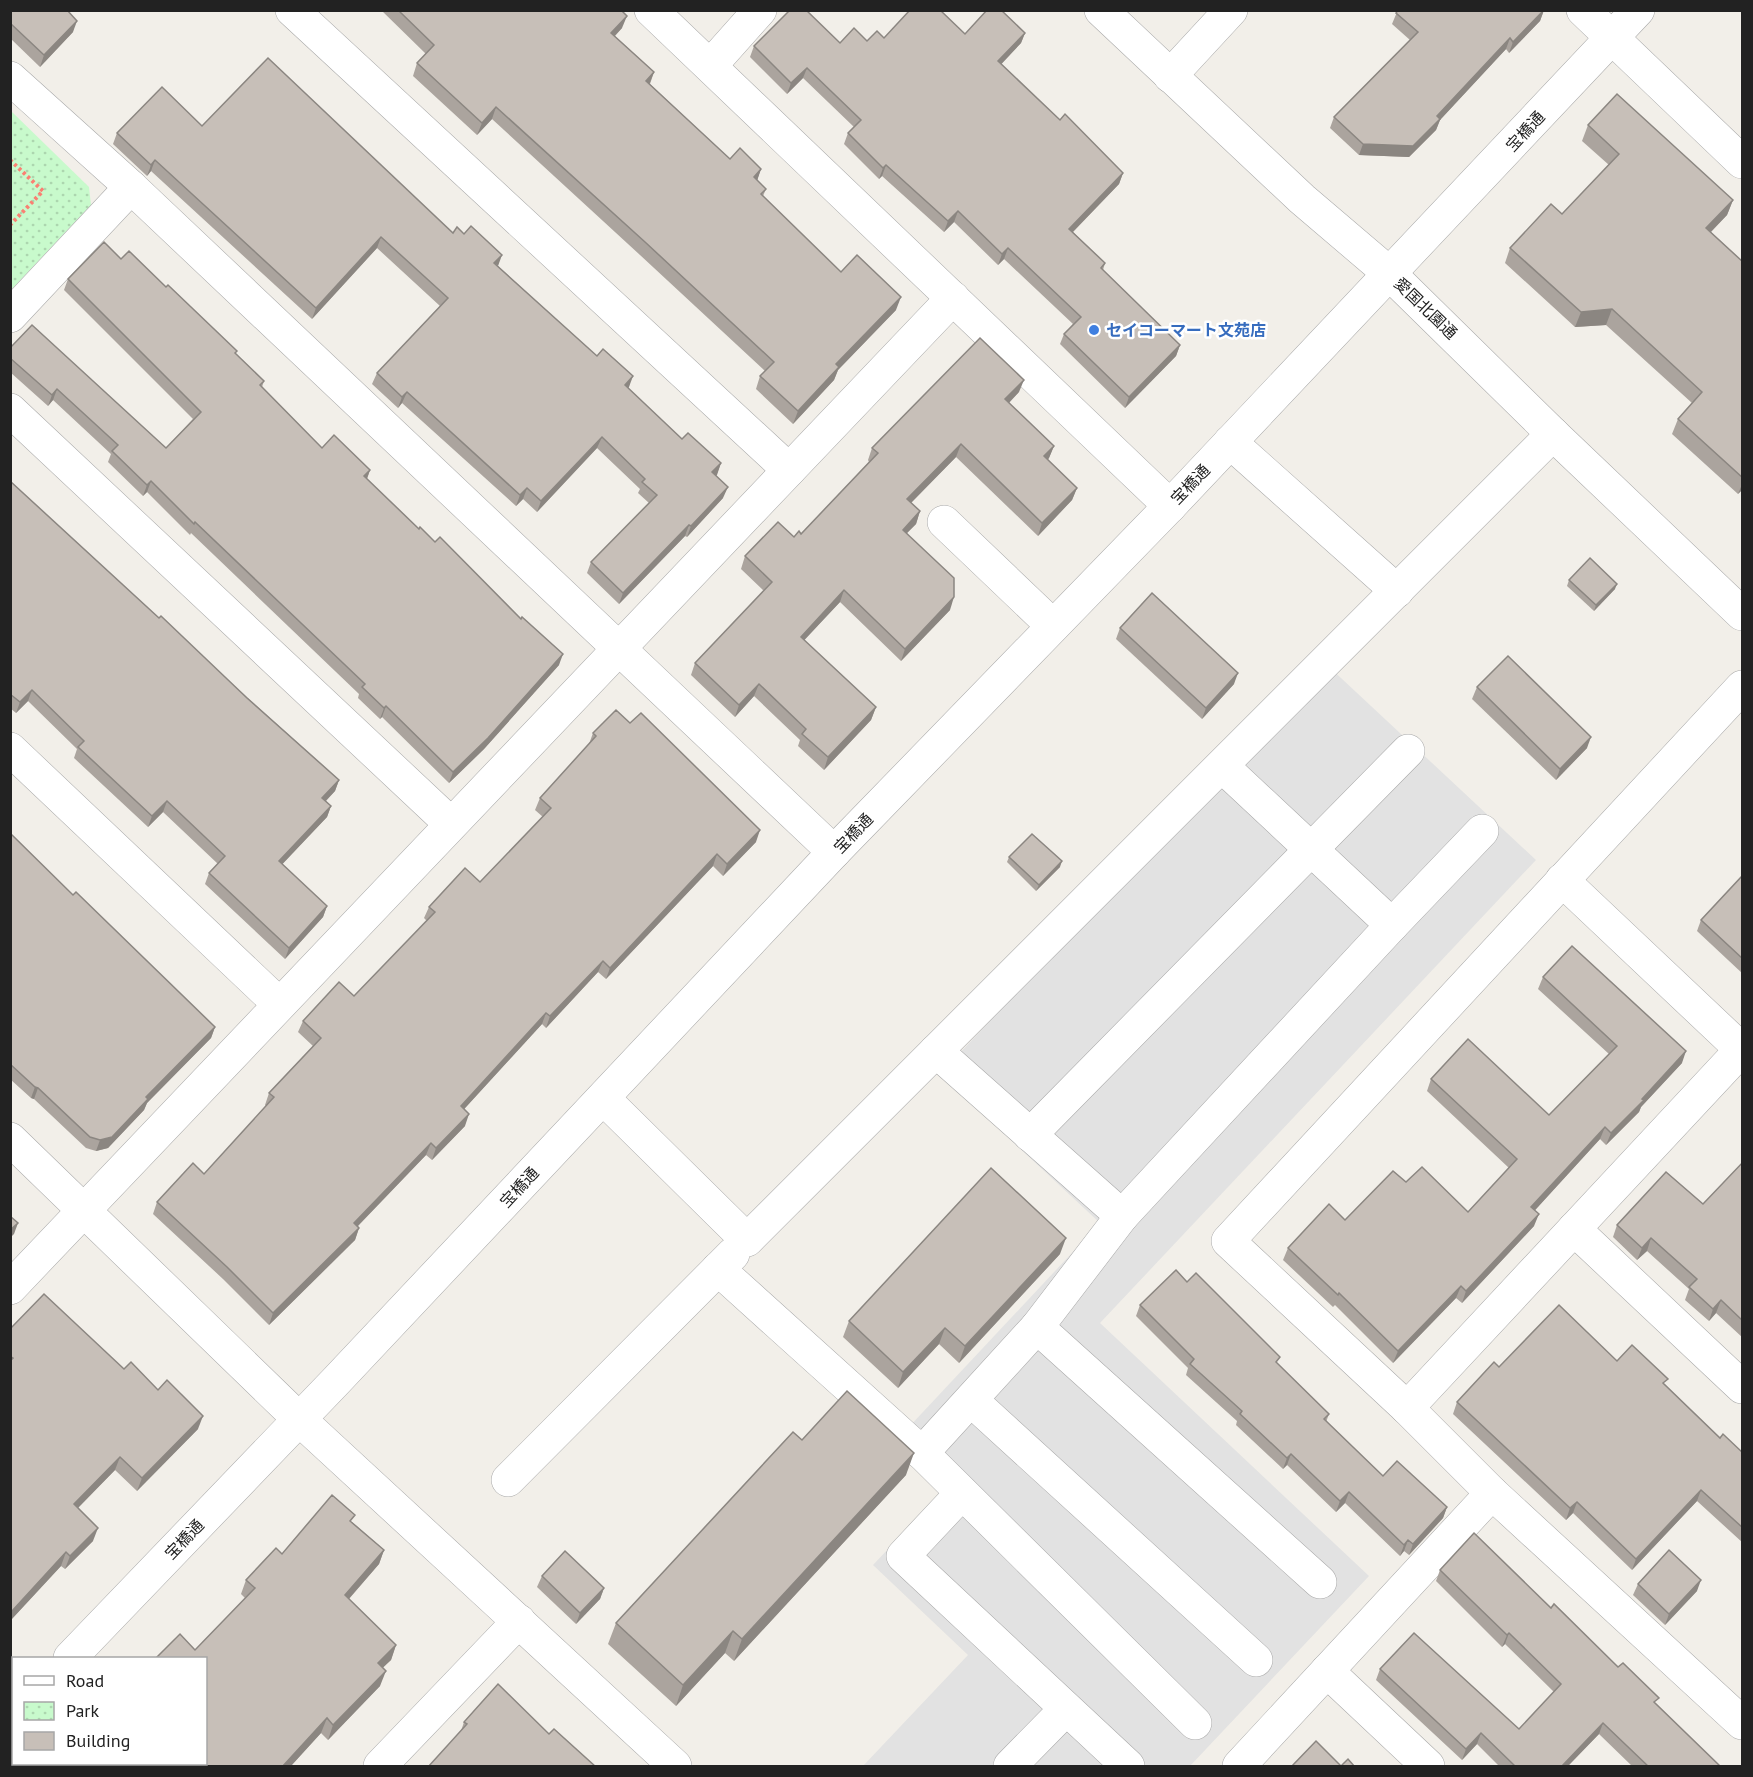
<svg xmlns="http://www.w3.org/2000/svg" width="1753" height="1777" font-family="'PT Sans','Noto Sans JP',sans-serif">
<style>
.park{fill:url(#park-dots)}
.parking{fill:#e2e2e2}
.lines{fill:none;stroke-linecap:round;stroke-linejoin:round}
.minor-casing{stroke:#a9a9a9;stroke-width:34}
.path{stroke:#fa8072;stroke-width:4;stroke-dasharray:3 3;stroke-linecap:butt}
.minor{stroke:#fff;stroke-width:33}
.wall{fill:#aba49e}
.shaded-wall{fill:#8b8681}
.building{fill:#c7bfb8;stroke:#8b8681;stroke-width:1.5}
.shop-dot{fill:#3f7fe0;stroke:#fff;stroke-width:2}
.labels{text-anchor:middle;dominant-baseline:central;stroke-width:5;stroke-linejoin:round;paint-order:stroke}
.street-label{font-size:16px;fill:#222;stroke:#fff}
.shop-label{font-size:16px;font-weight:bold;fill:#366cbe;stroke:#fff;text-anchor:start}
</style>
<defs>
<pattern id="park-dots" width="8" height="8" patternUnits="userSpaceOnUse" patternTransform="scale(1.5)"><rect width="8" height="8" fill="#c8facc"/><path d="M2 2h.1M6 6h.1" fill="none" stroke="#acd6af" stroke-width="1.8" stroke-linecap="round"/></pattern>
</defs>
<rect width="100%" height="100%" fill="#f2efe9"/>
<path class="park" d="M11,111L89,187L91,205L11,290Z"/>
<path class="parking" d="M1326,664L1536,860L1100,1323L1369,1576L1190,1766H863L968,1655L873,1565L943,1491L893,1444L1100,1223L940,1074Z"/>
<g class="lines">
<g class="minor-casing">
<g id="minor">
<path d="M292,10L789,470"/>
<path d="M651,10L1170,506"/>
<path d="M1101,10L1302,199L1390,274L1553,434L1742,614"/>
<path d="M1583,10L1742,162"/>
<path d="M711,65L760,10"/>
<path d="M1170,76L1231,10"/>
<path d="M10,78L131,187L834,852"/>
<path d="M10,316L131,187"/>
<path d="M10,410L451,824"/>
<path d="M1230,442L1397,591"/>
<path d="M944,522L1053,626"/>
<path d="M1742,687L1228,1241L1407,1408L1492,1493L1742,1723"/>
<path d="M10,749L279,1004"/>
<path d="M1222,766L1392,925L1122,1216L1037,1327L1320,1582"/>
<path d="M1562,880L1742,1050"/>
<path d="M1392,925L1482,831"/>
<path d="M936,1051L1122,1216"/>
<path d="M603,1098L747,1240L1553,434"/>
<path d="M1030,1135L1408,751"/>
<path d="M10,1139L299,1419L675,1766"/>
<path d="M1574,1229L1742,1387"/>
<path d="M718,1269L922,1453L1037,1327"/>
<path d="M10,1288L953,298"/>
<path d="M971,1400L1256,1660"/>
<path d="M1407,1408L1742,1049"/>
<path d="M922,1453L1195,1723"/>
<path d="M508,1480L733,1254"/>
<path d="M962,1493L903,1556L1128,1766"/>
<path d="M70,1658L337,1380L834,852L1170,506L1638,10"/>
<path d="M1327,1671L1428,1766"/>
<path d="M10,1720L14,1717"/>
<path d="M380,1766L519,1621"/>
<path d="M1010,1766L1066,1709"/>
<path d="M1239,1766L1492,1493"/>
</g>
</g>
<path class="path" d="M10,160L43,191L10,225"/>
<use href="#minor" class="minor"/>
</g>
<g class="wall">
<path d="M10,10L73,32L40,67L10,38Z"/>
<path d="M381,10H621L622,28L615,36L654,72L650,84L730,159L761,169L757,180L766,189L763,196L841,272L896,310L838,370L834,380L793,424L756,389L760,376L765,371L640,255L492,119L477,135L413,76L417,63L426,54Z"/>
<path d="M1396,10H1544L1540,21L1509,53L1506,49L1440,120L1436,130L1409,157L1359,155L1330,128L1334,117L1410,40L1392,24L1397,12Z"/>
<path d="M1025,33L1021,43L1001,64L1060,120L1123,173L1119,184L1073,232L1105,263L1103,270L1180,345L1176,356L1125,408L1060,344L1064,334L1073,324L1004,259L998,265L954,222L944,232L882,176L879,179L844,144L848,133L854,127L803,78L787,94L750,57L754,46L840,43L867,41L884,38L965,34Z"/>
<path d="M1588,125L1733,200L1727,215L1711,232L1743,262V489L1738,494L1672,434L1678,419L1692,403L1606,325L1575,327L1505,263L1510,248L1562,214L1609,165L1582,141Z"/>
<path d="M202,126L453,233L498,266L629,387L628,388L682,439L721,463L716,476L723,498L687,537L685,536L619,604L587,573L591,562L649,503L638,493L640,489L597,448L537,512L523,499L516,506L402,403L398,408L372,384L377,373L440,306L377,248L312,319L151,171L147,176L113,144L117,133Z"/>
<path d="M121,259L236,354L264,381L262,387L322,448L370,470L367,479L419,529L435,542L559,665L484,749L449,783L382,717L380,719L358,698L359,694L191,533L190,535L147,492L143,496L108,462L111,454L53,400L48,406L10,372V348L166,448L193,419L64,290L68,279Z"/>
<path d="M1019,392L1009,403L1054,446L1048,460L1077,488L1072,500L1038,536L956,457L911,503L920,511L916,524L907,533L950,610L901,661L840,602L804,640L876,707L871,720L824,770L798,746L800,740L754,696L735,717L691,675L695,663L764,591L741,569L745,556L801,534L869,462L868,460L872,448Z"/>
<path d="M10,481L159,618L339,780L335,791L326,801L331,806L327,817L282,864L327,906L323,917L285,959L205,884L209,873L218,864L163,812L148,827L74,758L77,749L28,701L16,713L10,708Z"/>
<path d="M1569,580L1615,589L1594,611L1567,586Z"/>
<path d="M1120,628L1234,684L1202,719L1116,639Z"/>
<path d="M1477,687L1587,748L1556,780L1472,699Z"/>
<path d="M593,733L756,842L723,876L713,866L606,979L598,972L546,1028L542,1024L464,1109L465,1126L432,1160L426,1155L358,1226L359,1228L355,1240L269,1325L223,1279L153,1214L157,1202L204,1174L266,1106L265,1105L269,1093L313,1046L298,1032L303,1021L354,996L427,921L424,918L429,907L480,882L543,817L535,810L540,798L589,744Z"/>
<path d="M10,833L73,895L215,1027L211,1038L147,1103L144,1110L108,1148L96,1151L86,1148L34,1099L31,1098L10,1079Z"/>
<path d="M1009,857L1060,867L1036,891L1007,862Z"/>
<path d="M1743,875V974L1697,931L1701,920Z"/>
<path d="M1543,977L1682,1063L1641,1107L1639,1112L1606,1145L1600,1139L1535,1210L1534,1226L1462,1303L1456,1298L1393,1363L1335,1305L1333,1307L1283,1260L1288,1248L1345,1220L1406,1182L1468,1212L1509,1168L1427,1091L1431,1079L1549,1115L1609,1054L1538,989Z"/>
<path d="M1743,1162V1338L1716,1313L1709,1321L1685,1300L1689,1289L1647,1251L1637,1260L1613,1237L1617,1225L1703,1204Z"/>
<path d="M1060,1254L959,1363L939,1344L898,1388L843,1337L849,1321Z"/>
<path d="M1187,1282L1278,1364L1329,1414L1326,1422L1383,1476L1447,1507L1443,1518L1409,1555L1404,1551L1400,1556L1345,1503L1336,1512L1287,1465L1283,1469L1236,1425L1237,1421L1186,1375L1188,1368L1136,1316L1140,1305Z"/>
<path d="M10,1329L124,1369L198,1429L137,1491L115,1470L78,1508L93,1541L65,1569L61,1566L10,1621Z"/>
<path d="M1617,1361L1665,1385L1720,1438L1743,1453V1543L1697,1501L1632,1570L1573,1513L1566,1520L1453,1414L1457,1402L1499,1367Z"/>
<path d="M802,1440L906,1475L734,1661L725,1653L676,1706L608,1644L616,1623Z"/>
<path d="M352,1522L384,1550L379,1564L349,1599L396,1645L391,1660L382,1668L380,1686L328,1740L321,1733L290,1767H103L206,1764L195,1650L245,1598L241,1594L246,1580L282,1554Z"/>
<path d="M1440,1570L1551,1608L1618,1667L1721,1767H1633L1599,1734L1567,1767H1500L1477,1744L1462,1760L1376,1680L1380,1669L1519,1729L1554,1692L1505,1644L1502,1647L1436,1581Z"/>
<path d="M542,1576L604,1588L600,1599L576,1624L537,1587Z"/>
<path d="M1638,1584L1697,1591L1665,1625L1633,1595Z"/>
<path d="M464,1722L549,1734L461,1731Z"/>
</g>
<g class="shaded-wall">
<path d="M1544,10L1540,21L1509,53L1513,42Z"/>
<path d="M627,16L622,28L606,45L611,33Z"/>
<path d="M77,21L73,32L40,67L44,55Z"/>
<path d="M1025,33L1021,43L994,72L998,61Z"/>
<path d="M1510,38L1506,49L1440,120L1436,130L1409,157L1359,155L1363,144L1437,116Z"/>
<path d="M807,68L803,78L787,94L791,83Z"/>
<path d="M654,72L649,85L646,81Z"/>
<path d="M496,107L492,119L477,135L482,123Z"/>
<path d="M155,160L151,171L147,176L151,165Z"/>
<path d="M886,165L882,176L879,179L883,168Z"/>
<path d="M761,169L757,181L754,177Z"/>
<path d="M1123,173L1119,184L1065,240L1069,229Z"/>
<path d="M1733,200L1727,215L1700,243L1706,228Z"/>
<path d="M958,211L954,222L944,232L948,221Z"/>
<path d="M381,237L377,248L312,319L316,308Z"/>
<path d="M1008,248L1004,259L998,265L1002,254Z"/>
<path d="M502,255L498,266L494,263Z"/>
<path d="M901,297L896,310L838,370L834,380L793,424L798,411L836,364Z"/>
<path d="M1612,309L1606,325L1575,327L1581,312Z"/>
<path d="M1180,345L1176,356L1125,408L1129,397Z"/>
<path d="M633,376L629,387L621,396L625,385Z"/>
<path d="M1024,380L1019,392L1001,411L1005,399Z"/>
<path d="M57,389L53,400L48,406L52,395Z"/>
<path d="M407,392L402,403L398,408L402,397Z"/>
<path d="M602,437L597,448L537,512L541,501Z"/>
<path d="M961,444L956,457L903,511L907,499Z"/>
<path d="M1054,446L1049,458L1039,468L1044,456Z"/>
<path d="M721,463L717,475L708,484L712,472Z"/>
<path d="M370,470L366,481L364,476Z"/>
<path d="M151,481L147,492L143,496L147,485Z"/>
<path d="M1743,482V489L1738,494Z"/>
<path d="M728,487L723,498L687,537L691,526Z"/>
<path d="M527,488L523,499L516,506L520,495Z"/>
<path d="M1077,488L1072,500L1038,536L1042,523Z"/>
<path d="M920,511L916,524L898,542L903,530Z"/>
<path d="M689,525L685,536L619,604L623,593Z"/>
<path d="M1617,584L1615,589L1594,611L1596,605Z"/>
<path d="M844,590L840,602L796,649L801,637Z"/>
<path d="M954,597L950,610L901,661L905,649Z"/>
<path d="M563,654L559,665L484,749L449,783L453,772Z"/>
<path d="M1238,673L1234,684L1202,719L1206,708Z"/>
<path d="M759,684L754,696L735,717L739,705Z"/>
<path d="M32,690L28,701L16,713L20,702Z"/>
<path d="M386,706L382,717L380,719L384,708Z"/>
<path d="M876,707L871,720L824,770L828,757Z"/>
<path d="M1591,737L1587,748L1556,780L1560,769Z"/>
<path d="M339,780L335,791L318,809L322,798Z"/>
<path d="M167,801L163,812L148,827L152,816Z"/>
<path d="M331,806L327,817L275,872L279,861Z"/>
<path d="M760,830L756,842L723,876L727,864Z"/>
<path d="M717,854L713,866L606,979L610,968Z"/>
<path d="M1062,861L1060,867L1036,891L1039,885Z"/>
<path d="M327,906L323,917L285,959L289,948Z"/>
<path d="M603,961L598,972L546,1028L550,1016Z"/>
<path d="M546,1013L542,1024L456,1118L461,1106Z"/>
<path d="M215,1027L211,1038L147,1103L144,1110L108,1148L96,1151L100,1140L146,1097Z"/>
<path d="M1686,1051L1682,1063L1641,1107L1639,1112L1606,1145L1611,1133Z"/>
<path d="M35,1087L38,1088L34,1099L31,1098Z"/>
<path d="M469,1114L465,1126L432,1160L436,1148Z"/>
<path d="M1605,1127L1600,1139L1527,1219L1531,1207Z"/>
<path d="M431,1143L426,1155L350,1234L354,1223Z"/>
<path d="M1539,1214L1534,1226L1462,1303L1466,1291Z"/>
<path d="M18,1223L14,1234L10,1238V1230Z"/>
<path d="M359,1228L355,1240L269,1325L273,1313Z"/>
<path d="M1066,1238L1060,1254L959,1363L965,1346Z"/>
<path d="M1651,1238L1647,1251L1637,1260L1642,1248Z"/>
<path d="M1461,1286L1456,1298L1393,1363L1398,1351Z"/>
<path d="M1721,1300L1716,1313L1709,1321L1713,1309Z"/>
<path d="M945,1328L939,1344L898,1388L903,1372Z"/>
<path d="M203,1416L198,1429L137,1491L142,1478Z"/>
<path d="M914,1453L906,1475L734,1661L742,1639Z"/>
<path d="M1291,1454L1287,1465L1283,1469L1287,1458Z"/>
<path d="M120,1457L115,1470L69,1517L74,1504Z"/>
<path d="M1701,1490L1697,1501L1632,1570L1636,1559Z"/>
<path d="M1349,1492L1345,1503L1336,1512L1340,1501Z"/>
<path d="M1577,1502L1573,1513L1566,1520L1570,1508Z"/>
<path d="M1447,1507L1443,1518L1409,1555L1413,1544Z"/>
<path d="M98,1528L93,1541L65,1569L70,1556Z"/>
<path d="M1408,1540L1404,1551L1400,1556L1404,1545Z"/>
<path d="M384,1550L379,1564L339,1610L345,1595Z"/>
<path d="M66,1552L61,1566L10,1621V1616L12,1611Z"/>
<path d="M1701,1580L1697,1591L1665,1625L1669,1614Z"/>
<path d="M604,1588L600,1599L576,1624L580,1613Z"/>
<path d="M733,1631L725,1653L676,1706L683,1685Z"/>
<path d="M1509,1633L1505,1644L1502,1647L1507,1635Z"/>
<path d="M396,1645L391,1660L372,1678L378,1663Z"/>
<path d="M386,1671L380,1686L328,1740L333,1725Z"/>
<path d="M327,1718L321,1733L290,1767H282Z"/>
<path d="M1603,1723L1599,1734L1567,1767H1561Z"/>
<path d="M1481,1733L1477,1744L1462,1760L1466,1749Z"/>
</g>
<g class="building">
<path d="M10,10H67L77,21L44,55L10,23Z"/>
<path d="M398,10H621L627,16L611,33L654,72L646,81L730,159L740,148L761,169L754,177L766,189L761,194L841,272L857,255L901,297L836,364L839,367L798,411L760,376L774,362L645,242L496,107L482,123L417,63L434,45Z"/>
<path d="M790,10H806L840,43L854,28L867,41L877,31L884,38L910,10H940L965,34L987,10H1001L1025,33L998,61L1060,120L1065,114L1123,173L1069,229L1105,263L1101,268L1180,345L1129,397L1064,334L1081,317L1008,248L1002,254L958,211L948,221L886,165L883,168L848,133L861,120L807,68L791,83L754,46Z"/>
<path d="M1398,10H1544L1513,42L1510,38L1437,116L1440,119L1413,146L1363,144L1334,117L1418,32L1396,13Z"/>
<path d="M268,58L453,233L457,227L464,234L471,226L502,255L494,263L597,356L603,349L633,376L625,385L682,439L688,433L721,463L712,472L728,487L691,526L689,525L623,593L591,562L657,495L642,482L645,479L602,437L541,501L527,488L520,495L407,392L402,397L377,373L448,298L381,237L316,308L155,160L151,165L117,133L162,87L202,126Z"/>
<path d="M1617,94L1733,200L1706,228L1743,262V478L1678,419L1702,392L1612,309L1581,312L1510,248L1551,204L1562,214L1619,154L1588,125Z"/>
<path d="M104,242L121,259L129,251L166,287L168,285L237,351L235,353L264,381L260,385L322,448L334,435L370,470L364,476L419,529L420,527L435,542L440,537L521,619L522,617L563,654L488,738L453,772L386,706L384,708L362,687L365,684L195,522L194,524L151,481L147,485L112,451L118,445L57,389L52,395L10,358V348L32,325L166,448L201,412L68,279Z"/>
<path d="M980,338L1024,380L1005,399L1054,446L1044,456L1077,488L1042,523L961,444L907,499L920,511L903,530L954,578V597L905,649L844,590L801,637L876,707L828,757L802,734L806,729L759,684L739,705L695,663L772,582L745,556L778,522L794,537L799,531L801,534L878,453L872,448Z"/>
<path d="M10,481L159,618L161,616L247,698L339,780L322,798L331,806L279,861L327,906L289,948L209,873L225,856L167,801L152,816L78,747L84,741L32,690L20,702L10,694Z"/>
<path d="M1590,558L1617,584L1596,605L1569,580Z"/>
<path d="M1152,593L1238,673L1206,708L1120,628Z"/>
<path d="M1508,656L1591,737L1560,769L1477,687Z"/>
<path d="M616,710L630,723L641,713L760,830L727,864L717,854L610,968L603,961L550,1016L546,1013L461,1106L469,1114L436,1148L431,1143L354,1223L359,1228L273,1313L227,1267L157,1202L193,1163L204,1174L274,1097L269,1093L321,1038L303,1021L339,982L354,996L435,912L429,907L465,868L480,882L551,808L540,798L596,736L593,733Z"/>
<path d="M10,833L73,895L76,892L215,1027L146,1097L148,1099L112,1137L100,1140L90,1137L38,1088L35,1087L10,1064Z"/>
<path d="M1032,834L1062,861L1039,885L1009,857Z"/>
<path d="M1743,875V959L1701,920Z"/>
<path d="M1572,946L1686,1051L1642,1099L1644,1100L1611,1133L1605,1127L1531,1207L1539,1214L1466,1291L1461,1286L1398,1351L1339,1293L1338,1295L1288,1248L1329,1204L1345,1220L1393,1171L1406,1182L1422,1167L1468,1212L1517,1159L1431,1079L1468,1039L1549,1115L1617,1046L1543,977Z"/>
<path d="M1743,1162V1321L1721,1300L1713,1309L1689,1287L1697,1279L1651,1238L1642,1248L1617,1225L1666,1172L1703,1204Z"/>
<path d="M991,1168L1066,1238L965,1346L945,1328L903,1372L849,1321Z"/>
<path d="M10,1216L18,1223L10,1230Z"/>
<path d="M1176,1270L1187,1282L1196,1273L1280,1357L1276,1362L1329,1414L1324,1419L1383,1476L1397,1461L1447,1507L1413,1544L1408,1540L1404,1545L1349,1492L1340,1501L1291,1454L1287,1458L1240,1414L1242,1411L1190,1364L1194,1359L1140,1305Z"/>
<path d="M44,1294L124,1369L131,1362L158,1390L167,1380L203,1416L142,1478L120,1457L74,1504L98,1528L70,1556L66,1552L12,1611L10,1610V1361L13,1358L10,1356V1329Z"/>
<path d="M1559,1305L1617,1361L1632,1345L1668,1379L1663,1383L1720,1438L1723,1434L1743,1453V1528L1701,1490L1636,1559L1577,1502L1570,1508L1457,1402L1494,1362L1499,1367Z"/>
<path d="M847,1391L914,1453L742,1639L733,1631L683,1685L616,1623L793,1432L802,1440Z"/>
<path d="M332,1495L355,1515L350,1521L384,1550L345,1595L396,1645L378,1663L386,1671L333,1725L327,1718L282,1767H103L106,1764H206V1659H155L180,1634L195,1650L255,1588L246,1580L276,1548L282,1554Z"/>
<path d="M1474,1533L1551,1608L1554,1604L1618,1667L1623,1663L1659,1698L1654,1702L1721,1767H1649L1603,1723L1561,1767H1516L1481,1733L1466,1749L1380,1669L1414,1633L1519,1729L1561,1684L1509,1633L1507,1635L1440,1570Z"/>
<path d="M1669,1550L1701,1580L1669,1614L1638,1584Z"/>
<path d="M565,1551L604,1588L580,1613L542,1576Z"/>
<path d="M498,1684L549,1734L554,1729L596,1767H428L467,1724L464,1722Z"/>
<path d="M1316,1741L1341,1766L1348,1759L1355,1767H1291Z"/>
</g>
<circle class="shop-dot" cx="1094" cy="330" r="6"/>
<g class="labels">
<g class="street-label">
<text transform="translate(1525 131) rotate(-47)">宝橋通</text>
<text transform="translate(1426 308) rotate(44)">愛国北園通</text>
<text transform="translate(1190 484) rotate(-46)">宝橋通</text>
<text transform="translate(853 833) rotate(-46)">宝橋通</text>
<text transform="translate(519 1187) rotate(-47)">宝橋通</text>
<text transform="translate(184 1539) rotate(-46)">宝橋通</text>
</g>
<g class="shop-label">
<text x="1106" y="330">セイコーマート文苑店</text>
</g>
</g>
<rect width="1753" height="1777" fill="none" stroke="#222222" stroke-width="24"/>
<rect x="12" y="1657" width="195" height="108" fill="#ffffff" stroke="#a7a7a7" stroke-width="1.5"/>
<rect x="24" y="1676" width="30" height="9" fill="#ffffff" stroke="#a7a7a7" stroke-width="1.5"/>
<text x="66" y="1687" font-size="18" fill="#222222">Road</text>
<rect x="24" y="1702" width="30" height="18" fill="url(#park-dots)" stroke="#a7a7a7" stroke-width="1.5"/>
<text x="66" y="1717" font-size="18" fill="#222222">Park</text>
<rect x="24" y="1732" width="30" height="18" fill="#c7bfb8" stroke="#a7a7a7" stroke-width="1.5"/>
<text x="66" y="1747" font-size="18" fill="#222222">Building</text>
</svg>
